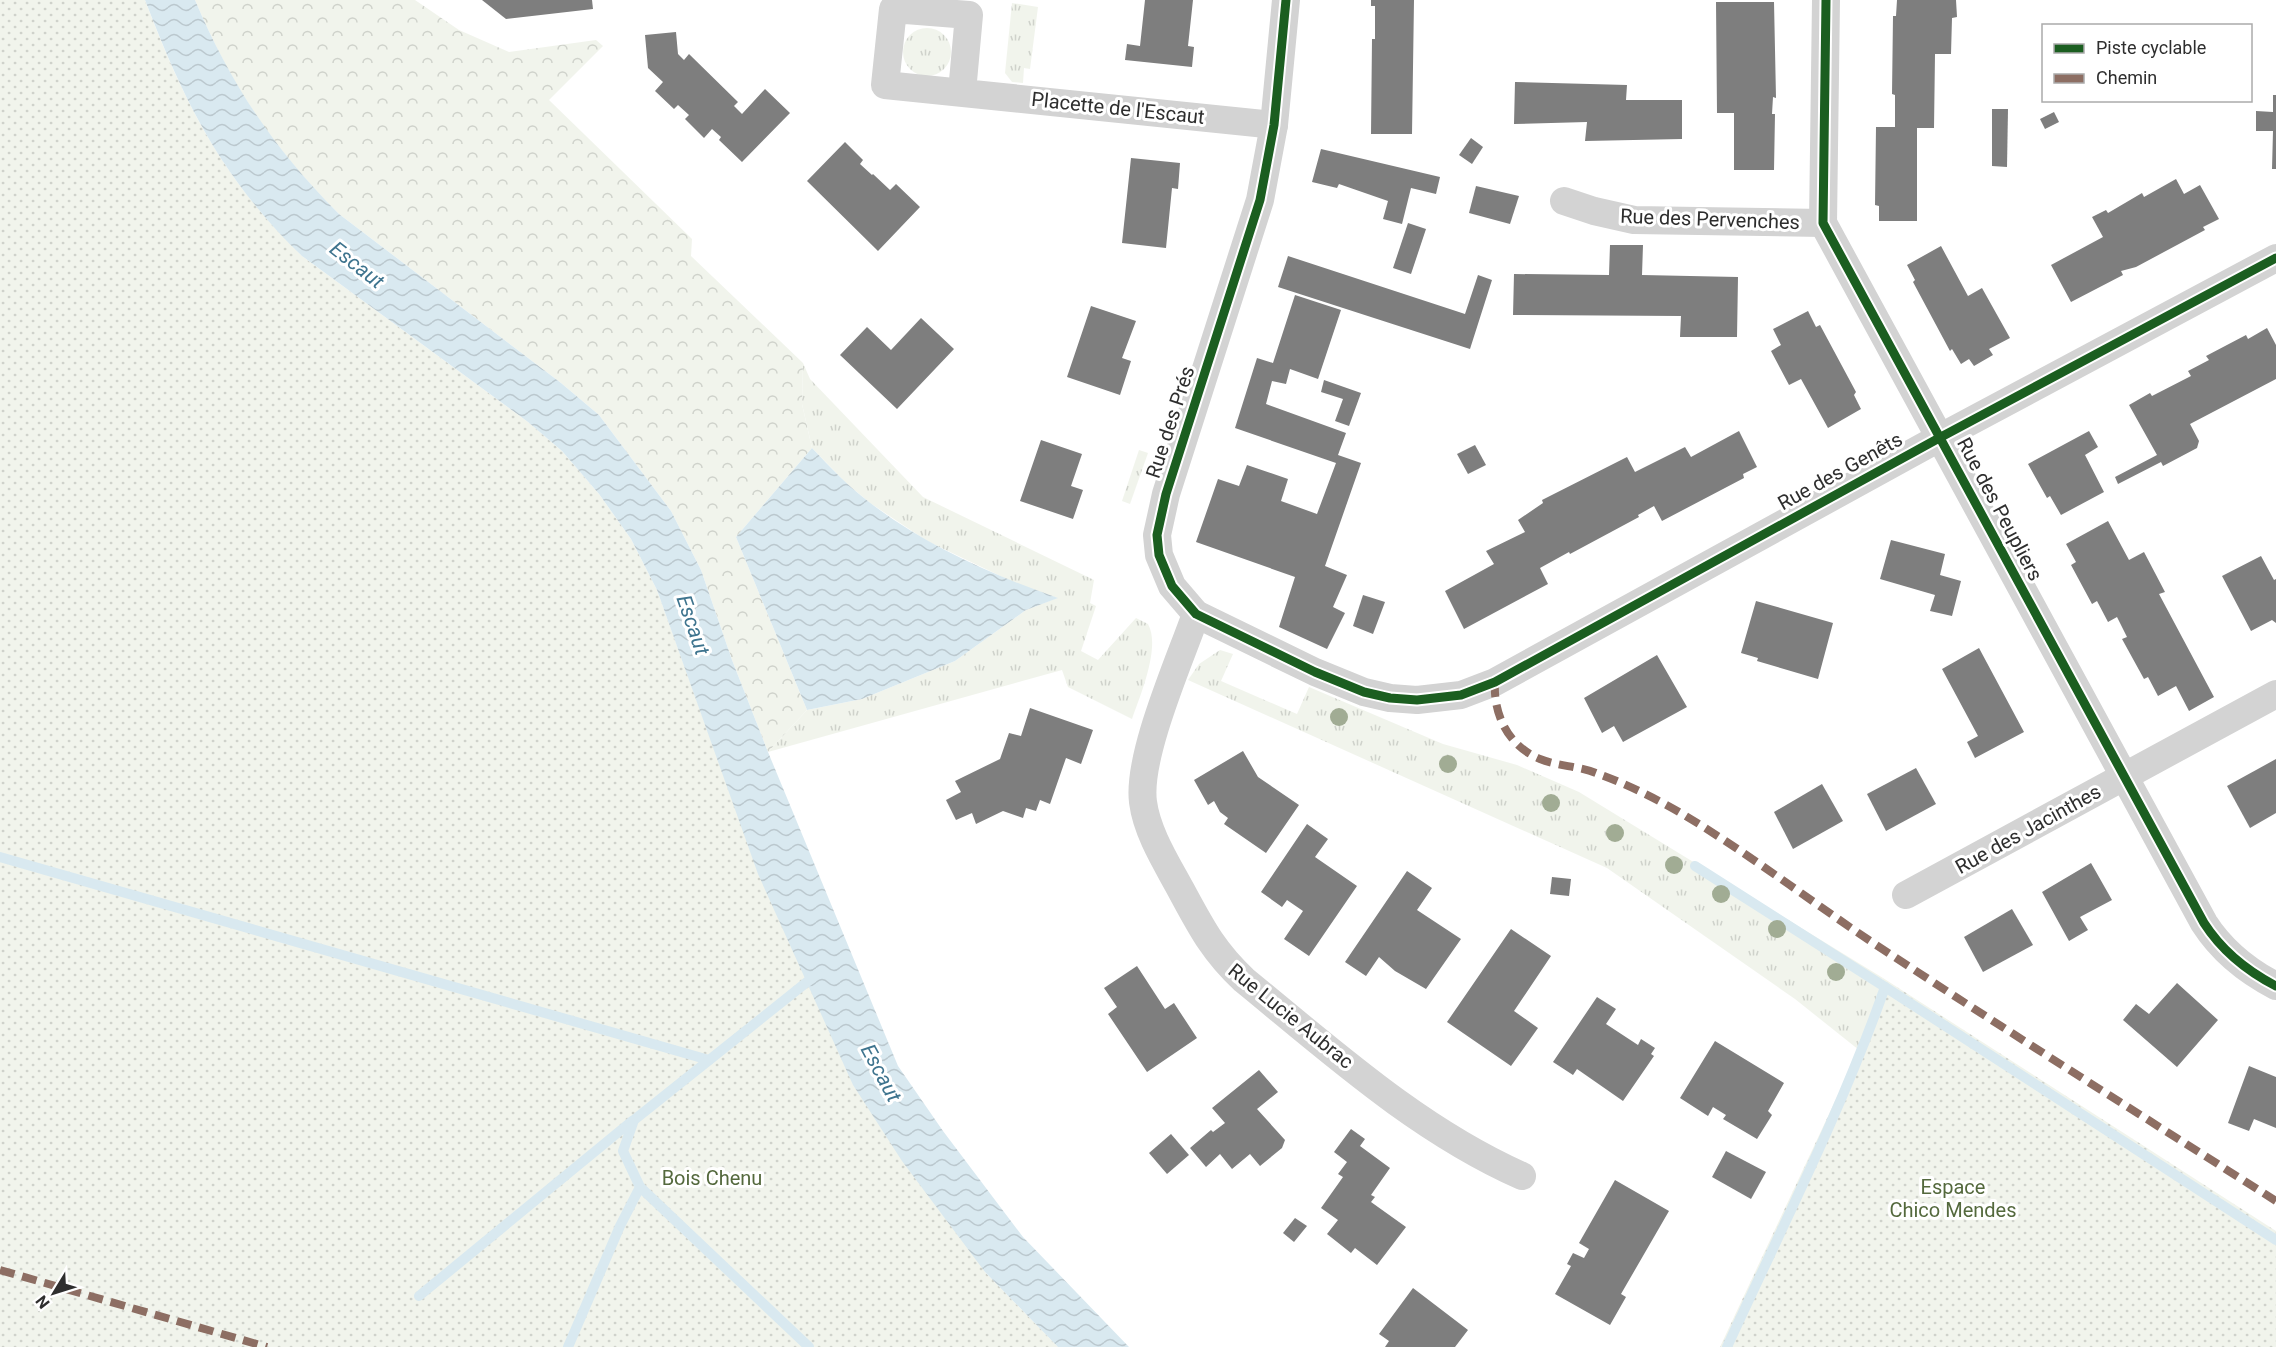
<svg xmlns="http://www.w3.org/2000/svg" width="2276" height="1347" font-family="Roboto,sans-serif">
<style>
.grass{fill:url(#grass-tufts)}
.forest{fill:url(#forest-crowns)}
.park{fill:url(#park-dots)}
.water{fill:url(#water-waves)}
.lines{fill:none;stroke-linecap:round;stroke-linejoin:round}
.stream{stroke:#d9e9f0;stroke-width:10}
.building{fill:#7e7e7e}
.minor{stroke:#d3d3d3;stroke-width:28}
.quiet{stroke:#8d6e63;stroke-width:8;stroke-dasharray:15 8;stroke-linecap:butt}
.cycleway-casing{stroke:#fff;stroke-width:13}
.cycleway{stroke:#1b5e20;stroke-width:9}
.tree{fill:#a1ac94}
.labels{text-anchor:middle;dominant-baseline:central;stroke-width:6;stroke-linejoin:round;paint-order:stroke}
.street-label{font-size:20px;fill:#2e2e2e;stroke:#fff}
.park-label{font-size:20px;fill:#54693d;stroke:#fff}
.water-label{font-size:21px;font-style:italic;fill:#3e748e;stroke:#fff}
</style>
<defs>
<pattern id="grass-tufts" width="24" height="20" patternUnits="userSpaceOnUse" patternTransform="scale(1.5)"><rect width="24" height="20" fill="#f1f4ec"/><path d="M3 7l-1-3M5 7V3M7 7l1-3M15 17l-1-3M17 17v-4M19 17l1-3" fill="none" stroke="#cfd2cb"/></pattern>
<pattern id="forest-crowns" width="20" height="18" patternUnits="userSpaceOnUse" patternTransform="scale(1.5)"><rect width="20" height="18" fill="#f1f4ec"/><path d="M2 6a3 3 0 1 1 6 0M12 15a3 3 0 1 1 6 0" fill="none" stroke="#cfd2cb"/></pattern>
<pattern id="park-dots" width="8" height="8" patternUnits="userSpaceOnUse" patternTransform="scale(1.5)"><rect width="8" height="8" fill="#f1f4ec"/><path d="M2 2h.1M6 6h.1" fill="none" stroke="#cfd2cb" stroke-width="1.8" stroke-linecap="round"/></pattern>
<pattern id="water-waves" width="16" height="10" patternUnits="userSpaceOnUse" patternTransform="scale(1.5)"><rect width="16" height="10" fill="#d9e9f0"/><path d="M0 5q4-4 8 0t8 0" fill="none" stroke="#bbc8ce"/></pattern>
</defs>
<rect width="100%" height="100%" fill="#fff"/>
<g class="grass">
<path d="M1012,3L1038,7L1030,69L1024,68L1023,83L1012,82L1005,73Z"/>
<circle cx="927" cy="52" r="24"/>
<path d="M803,363L810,379L923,497L1094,580L1090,603L1096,606L1081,651L1098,660L1136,618L1148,624C1161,647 1140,696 1132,719L1068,687L1062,670L768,752L807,710L862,699L955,661L1026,610L1057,598L1015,583L927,541L870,503L845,482L812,448L802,404Z"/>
<path d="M1139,450L1148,453L1130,504L1122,501Z"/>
<path d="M1220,650L1233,654L1221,681L1297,714L1309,687L1443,744L1517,765L1579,792L1883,978L1859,1050L1795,999L1607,868L1188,680L1199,664Z"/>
</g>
<path class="forest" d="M195,0H415L459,30L509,52L596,40L603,46L549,100L692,239L691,256L803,363L802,404L812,448L736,537L807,710L768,752L732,660L701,570L671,511L599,415L561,383L339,214C273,148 231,86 195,0Z"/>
<g class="park">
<path d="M0,0H145C184,103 222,178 302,256L528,422L562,451L599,494L631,539L657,590L759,874L985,1272L1058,1347H0Z"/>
<path d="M1883,978L2276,1231V1347H1720L1859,1050Z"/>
</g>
<g class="water">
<path d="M145,0H195C231,85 274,149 339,214L561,383L599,415L671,511L701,570L732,660L768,752L898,1066L943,1131L1023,1237L1129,1347H1058L985,1272L902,1161L853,1085L758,874L657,590L631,539L599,494L562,451L528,422L302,256C222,179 184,102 145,0Z"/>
<path d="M812,448C830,467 848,486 869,502C925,545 992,575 1058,598L1026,610L955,661L862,699L807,710L736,537Z"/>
</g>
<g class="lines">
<g class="stream">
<path d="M0,857L709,1060"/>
<path d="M1695,866L1885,987C1842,1110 1781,1229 1727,1347"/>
<path d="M1885,987L2276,1240"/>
<path d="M640,1187L809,1347"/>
<path d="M419,1296L632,1121"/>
<path d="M568,1347L620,1226L640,1187L623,1151L634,1120L817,974"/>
</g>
</g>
<g class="building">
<path d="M482,0H592L593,9L506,19Z"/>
<path d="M1145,0H1193L1188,46L1194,47L1192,67L1125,60L1127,44L1140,46Z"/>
<path d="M1371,0H1414L1412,134H1371L1372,39H1375V6H1371Z"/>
<path d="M1897,0H1956L1957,17L1952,18L1951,54H1935L1934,128H1917V221H1879V206L1875,205L1876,127H1895V95L1892,94L1893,16H1896Z"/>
<path d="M1716,2H1774L1776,98L1773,97L1772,114H1775L1774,170H1734V113H1717Z"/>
<path d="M676,32L678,54L684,60L689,54L738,102L734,106L742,114L765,89L790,113L742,162L719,140L721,137L712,129L704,138L685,119L689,115L678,105L674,109L655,91L663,82L648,68L645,35Z"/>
<path d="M1515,82L1627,85L1626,100H1682V139L1585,141L1587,122L1514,124Z"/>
<path d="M2273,95H2276V169H2272L2273,131H2256V111L2273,112Z"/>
<path d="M1992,109H2008L2007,167L1992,166Z"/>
<path d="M2054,112L2059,122L2045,129L2040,119Z"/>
<path d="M1471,138L1483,147L1472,164L1459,155Z"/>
<path d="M845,142L863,160L860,164L872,175L873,174L890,190L896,184L920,207L878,251L807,181Z"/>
<path d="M1321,149L1440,177L1436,194L1411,188L1402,224L1383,219L1388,201L1339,184L1337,188L1312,182Z"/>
<path d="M1131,158L1180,163L1178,189L1172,188L1166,248L1122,243Z"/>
<path d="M2176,179L2184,194L2200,185L2219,219L2203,227L2205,230L2136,267L2121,271L2123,275L2071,302L2051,265L2103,237L2092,217L2106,210L2108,213L2142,193L2144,197Z"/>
<path d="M1476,186L1519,196L1510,224L1469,213Z"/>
<path d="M1408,223L1426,229L1411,274L1393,268Z"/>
<path d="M1610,245H1643L1642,275L1738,277L1737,337H1680L1681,316L1513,315L1514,274L1609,275Z"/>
<path d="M1941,246L1968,296L1982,288L2010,338L1989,349L1993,355L1974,366L1969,359L1961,364L1952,349L1950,351L1913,282L1915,280L1907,265Z"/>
<path d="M1288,256L1465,314L1478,275L1492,280L1470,349L1278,287Z"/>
<path d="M1295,295L1341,310L1318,379L1290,369L1286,384L1272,381L1266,404L1346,433L1338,455L1361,463L1325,566L1347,575L1333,607L1345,613L1327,649L1279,627L1295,577L1196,542L1218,479L1239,486L1247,465L1288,479L1281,501L1317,514L1336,463L1235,428L1257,358L1273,363Z"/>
<path d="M1091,306L1136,321L1122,358L1131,361L1120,395L1067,377Z"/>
<path d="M1808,311L1816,327L1820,325L1856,392L1854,395L1861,409L1828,428L1801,379L1789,385L1771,351L1781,345L1773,329Z"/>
<path d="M921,318L954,349L897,409L840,355L867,327L891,350Z"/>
<path d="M2267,328L2276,345V379L2190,424L2199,441L2197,448L2163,466L2161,462L2118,484L2115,477L2157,455L2129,405L2150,393L2152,396L2191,376L2188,371L2209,360L2206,356L2246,335L2248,339Z"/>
<path d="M1324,380L1361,393L1349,426L1335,421L1343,399L1321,392Z"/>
<path d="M1739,431L1757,467L1743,474L1744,478L1662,521L1654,506L1638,515L1639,517L1570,554L1569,552L1540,568L1548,584L1464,629L1445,591L1494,564L1486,551L1525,532L1518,520L1543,503L1542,500L1627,457L1635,472L1685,447L1691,457Z"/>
<path d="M2089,431L2098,447L2085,455L2104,492L2061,515L2050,496L2047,498L2028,464Z"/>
<path d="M1041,440L1082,454L1071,486L1083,490L1073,519L1020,501Z"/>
<path d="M1475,445L1486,465L1468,474L1457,454Z"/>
<path d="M2108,521L2129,560L2144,552L2165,592L2159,594L2214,697L2189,711L2176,686L2158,696L2148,677L2144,679L2122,639L2127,637L2117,617L2108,622L2097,601L2092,604L2071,565L2076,562L2066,544Z"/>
<path d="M1891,540L1945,554L1940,575L1961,581L1952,616L1930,611L1935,595L1880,579Z"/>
<path d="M2261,556L2274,580L2276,579V623L2272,620L2251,631L2222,576Z"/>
<path d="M1363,595L1385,602L1373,634L1353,626Z"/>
<path d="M1756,601L1833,623L1818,679L1757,661L1758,658L1741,653Z"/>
<path d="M1979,648L2024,732L1975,758L1967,742L1978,736L1942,669Z"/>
<path d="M1657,655L1687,707L1623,742L1614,726L1602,733L1584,698Z"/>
<path d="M1030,708L1093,730L1081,764L1066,758L1050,804L1040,800L1036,811L1026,808L1023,818L1003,811L976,824L972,813L956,820L946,800L961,792L955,781L1000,759L1009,733L1021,736Z"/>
<path d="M1243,751L1258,777L1299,805L1266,853L1224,824L1228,818L1220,812L1214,801L1208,805L1194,780Z"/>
<path d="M2276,759V813L2250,828L2227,786Z"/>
<path d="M1916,768L1936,804L1886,831L1867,794Z"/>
<path d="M1822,784L1843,821L1793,849L1774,812Z"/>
<path d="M1307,824L1328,839L1315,857L1357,886L1309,956L1284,939L1303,911L1287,900L1282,907L1261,892Z"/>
<path d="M2091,863L2112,900L2080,917L2088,930L2069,941L2042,892Z"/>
<path d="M1407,871L1432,888L1417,910L1461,939L1426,989L1395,971L1379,957L1366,976L1345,962Z"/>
<path d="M1552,877L1571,879L1569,896L1550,894Z"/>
<path d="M2012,909L2033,945L1983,972L1964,937Z"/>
<path d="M1511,929L1551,956L1514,1011L1538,1028L1511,1066L1447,1022Z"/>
<path d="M1137,966L1165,1009L1174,1003L1197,1038L1147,1072L1108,1014L1117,1007L1104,988Z"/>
<path d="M2177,983L2218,1020L2177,1067L2123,1020L2136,1004L2149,1014Z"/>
<path d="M1597,997L1616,1009L1606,1024L1638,1045L1641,1039L1655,1048L1651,1054L1654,1056L1623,1101L1577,1069L1573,1075L1553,1062Z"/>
<path d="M1715,1041L1784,1083L1768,1111L1772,1115L1757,1139L1723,1119L1726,1115L1713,1107L1708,1116L1680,1098Z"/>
<path d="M2249,1066L2276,1077V1128L2254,1119L2249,1131L2228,1123Z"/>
<path d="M1259,1070L1278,1092L1257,1109L1285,1140L1282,1148L1260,1166L1250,1154L1232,1169L1220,1154L1206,1167L1190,1148L1211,1130L1213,1132L1225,1123L1212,1108Z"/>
<path d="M1351,1129L1365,1139L1360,1146L1390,1168L1371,1195L1375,1197L1371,1202L1406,1227L1377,1265L1355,1248L1351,1253L1327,1234L1338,1220L1321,1208L1343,1177L1338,1174L1347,1162L1334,1152Z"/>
<path d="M1171,1134L1189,1155L1167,1174L1149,1153Z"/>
<path d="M1726,1151L1766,1172L1751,1199L1712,1177Z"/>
<path d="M1615,1180L1669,1211L1621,1294L1626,1297L1610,1325L1555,1294L1571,1266L1567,1264L1573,1253L1584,1258L1589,1249L1579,1243Z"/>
<path d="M1295,1218L1307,1226L1294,1242L1283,1233Z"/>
<path d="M1413,1288L1468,1330L1455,1347H1385L1389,1341L1379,1334Z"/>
</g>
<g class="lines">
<g class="minor">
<path d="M1286,0L1274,125L1260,200L1166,494L1157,535L1159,555L1172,586L1196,614L1315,672L1364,692L1390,698L1417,700L1461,695L1495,682L1941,437L2276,258"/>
<path d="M1826,0L1823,223L2204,923C2222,951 2247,971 2276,986"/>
<path d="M962,92L969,15L893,9L885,85L1274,125"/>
<path d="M1564,201L1594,211L1634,220L1823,223"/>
<path d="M1196,614C1180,660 1137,756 1143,802C1147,833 1167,864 1181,890C1201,927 1213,951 1244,980C1331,1051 1418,1130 1522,1176"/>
<path d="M1906,895L2276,694"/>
</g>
<g class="quiet">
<path d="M1495,682C1493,714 1508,746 1540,759C1557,766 1578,766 1596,773C1624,783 1653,797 1679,812C1752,855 1819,908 1890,954C2018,1038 2147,1119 2276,1201"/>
<path d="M0,1270L267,1347"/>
</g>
<g class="cycleway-casing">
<g id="cycleway">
<path d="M1286,0L1274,125L1260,200L1166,494L1157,535L1159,555L1172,586L1196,614L1315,672L1364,692L1390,698L1417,700L1461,695L1495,682L1941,437L2276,258"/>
<path d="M1826,0L1823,223L2204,923C2222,951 2247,971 2276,986"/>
</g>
</g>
<use href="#cycleway" class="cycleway"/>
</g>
<g class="tree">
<circle cx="1339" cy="717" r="9"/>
<circle cx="1448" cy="764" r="9"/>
<circle cx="1551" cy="803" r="9"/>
<circle cx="1615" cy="833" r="9"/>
<circle cx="1674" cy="865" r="9"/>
<circle cx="1721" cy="894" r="9"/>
<circle cx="1777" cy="929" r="9"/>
<circle cx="1836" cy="972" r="9"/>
</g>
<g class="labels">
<g class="street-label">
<text transform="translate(1118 108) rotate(6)">Placette de l'Escaut</text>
<text transform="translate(1710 219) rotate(2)">Rue des Pervenches</text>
<text transform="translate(1170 422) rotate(-72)">Rue des Prés</text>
<text transform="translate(1840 471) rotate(-29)">Rue des Genêts</text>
<text transform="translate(2000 509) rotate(62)">Rue des Peupliers</text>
<text transform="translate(2028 829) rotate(-29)">Rue des Jacinthes</text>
<text transform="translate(1291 1016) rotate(39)">Rue Lucie Aubrac</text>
</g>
<g class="park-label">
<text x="712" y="1178">Bois Chenu</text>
<text x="1953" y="1187">Espace<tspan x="1953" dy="23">Chico Mendes</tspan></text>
</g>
<g class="water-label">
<text transform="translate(357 265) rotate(38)">Escaut</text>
<text transform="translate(693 625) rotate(71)">Escaut</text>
<text transform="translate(881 1073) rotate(62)">Escaut</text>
</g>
</g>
<rect x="2042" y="24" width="210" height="78" fill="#ffffff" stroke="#ababab" stroke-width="1.5"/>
<rect x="2054" y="44" width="30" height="9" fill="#1b5e20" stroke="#ababab" stroke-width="1.5"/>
<text x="2096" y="54" font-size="18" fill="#2e2e2e">Piste cyclable</text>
<rect x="2054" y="74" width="30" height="9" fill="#8d6e63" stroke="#ababab" stroke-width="1.5"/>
<text x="2096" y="84" font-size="18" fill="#2e2e2e">Chemin</text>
<g transform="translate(54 1293) rotate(232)" stroke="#ffffff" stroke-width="4.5" paint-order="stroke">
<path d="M0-4.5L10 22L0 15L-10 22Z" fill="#2e2e2e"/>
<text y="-9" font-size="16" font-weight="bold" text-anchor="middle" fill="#2e2e2e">N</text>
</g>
</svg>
